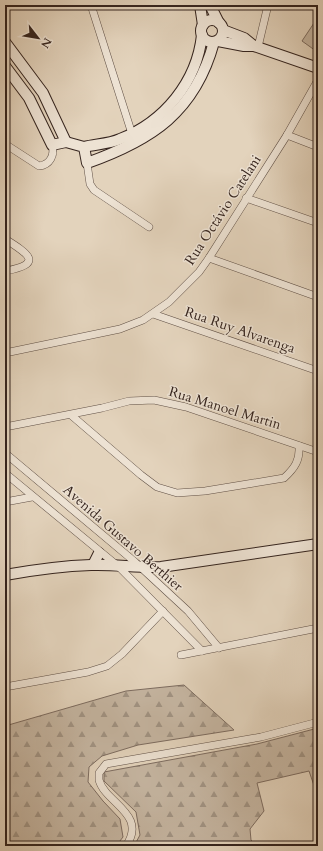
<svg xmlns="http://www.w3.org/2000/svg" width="323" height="851" font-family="Cardo,serif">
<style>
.forest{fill:url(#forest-firs);stroke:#7d6c60}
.garden{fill:#c5b5a1;stroke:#7d6c60}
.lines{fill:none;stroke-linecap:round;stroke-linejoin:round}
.street-casing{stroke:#605046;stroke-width:8}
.secondary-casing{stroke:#35241e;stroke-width:12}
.street{stroke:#ede2d3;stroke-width:7}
.secondary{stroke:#ede2d3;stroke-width:10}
.labels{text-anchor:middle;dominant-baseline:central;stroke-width:3;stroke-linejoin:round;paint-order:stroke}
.street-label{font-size:14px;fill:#35241e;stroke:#ede2d3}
</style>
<defs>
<pattern id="forest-firs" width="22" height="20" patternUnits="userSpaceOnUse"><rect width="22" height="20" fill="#c5b5a1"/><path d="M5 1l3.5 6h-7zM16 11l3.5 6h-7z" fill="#a19383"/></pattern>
</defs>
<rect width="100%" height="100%" fill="#e3d3bc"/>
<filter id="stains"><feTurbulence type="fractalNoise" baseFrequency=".005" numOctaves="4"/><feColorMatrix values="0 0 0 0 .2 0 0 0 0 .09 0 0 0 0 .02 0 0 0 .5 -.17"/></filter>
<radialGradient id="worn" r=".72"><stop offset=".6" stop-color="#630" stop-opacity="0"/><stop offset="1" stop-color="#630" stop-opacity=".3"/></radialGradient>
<g class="forest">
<path d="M184,685L234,730L138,745L102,756L89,767L88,782L103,801L120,819L123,837L116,846H5V726L126,691Z"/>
<path d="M318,728V797L309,771L257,783L264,811L250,829L251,840L256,846H134L140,835L136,812L104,781V772L257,744Z"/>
</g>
<path class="garden" d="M318,17V48L316,51L302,41Z"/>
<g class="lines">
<g class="street-casing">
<g id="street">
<path d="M91,5L132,134"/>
<path d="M258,47L268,5"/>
<path d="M287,135L318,147"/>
<path d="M5,144L39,166C50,165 55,155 52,145"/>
<path d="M87,163L90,184L94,190L149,227"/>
<path d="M246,198L318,223"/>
<path d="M5,239C29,254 44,264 5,271"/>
<path d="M209,258L318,297"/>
<path d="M153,314L318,371"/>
<path d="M5,353L120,329L143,320L169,302L199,272L209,258L287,135L318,80"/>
<path d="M71,415L141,475L157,487L177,493L205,491L284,478C295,468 300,460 299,446"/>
<path d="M5,427L102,408L129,401L154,400L186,407L318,452"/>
<path d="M5,453L135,562L188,611L219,648"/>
<path d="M5,473L119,567L202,651"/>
<path d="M5,502L32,497"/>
<path d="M181,655L318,628"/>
<path d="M5,687L88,672L107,666L122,654L163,611"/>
<path d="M126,846C148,814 105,803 99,780V773L106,764L261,737L318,722"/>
</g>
</g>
<g class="secondary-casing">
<g id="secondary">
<path d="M200,5L203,25"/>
<path d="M210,5L219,23"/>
<circle cx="212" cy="31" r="11"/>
<path d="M223,30L244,38L254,46"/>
<path d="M218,41L244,46H254L318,68"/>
<path d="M5,42L43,93L66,142"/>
<path d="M5,66L29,98L52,145L66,142L84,147L87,163C152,140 195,112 214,42"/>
<path d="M84,147C96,144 109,144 120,139C164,122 197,82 202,35"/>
<path d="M93,565L99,553"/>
<path d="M5,575C33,570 62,566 91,565C114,564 138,568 161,567L318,544"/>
</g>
</g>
<use href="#street" class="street"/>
<use href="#secondary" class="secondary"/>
</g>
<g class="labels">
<g class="street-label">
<text transform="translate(223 210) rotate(-57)">Rua Octávio Catelani</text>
<text transform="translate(240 330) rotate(19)">Rua Ruy Alvarenga</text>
<text transform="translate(225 408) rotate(17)">Rua Manoel Martin</text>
<text transform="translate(123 538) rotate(41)">Avenida Gustavo Berthier</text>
</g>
</g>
<rect width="323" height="851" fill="none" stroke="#e3d3bc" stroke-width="20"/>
<rect x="6" y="6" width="311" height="839" fill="none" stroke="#35241e" stroke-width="2"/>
<rect x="10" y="10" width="303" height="831" fill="none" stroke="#35241e"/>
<g transform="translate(38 38) rotate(121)" stroke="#ede2d3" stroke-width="3" paint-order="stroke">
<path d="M0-3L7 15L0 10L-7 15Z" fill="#35241e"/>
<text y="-6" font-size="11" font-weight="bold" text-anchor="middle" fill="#35241e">N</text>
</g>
<rect width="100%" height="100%" filter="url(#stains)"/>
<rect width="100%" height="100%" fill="url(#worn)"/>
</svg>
